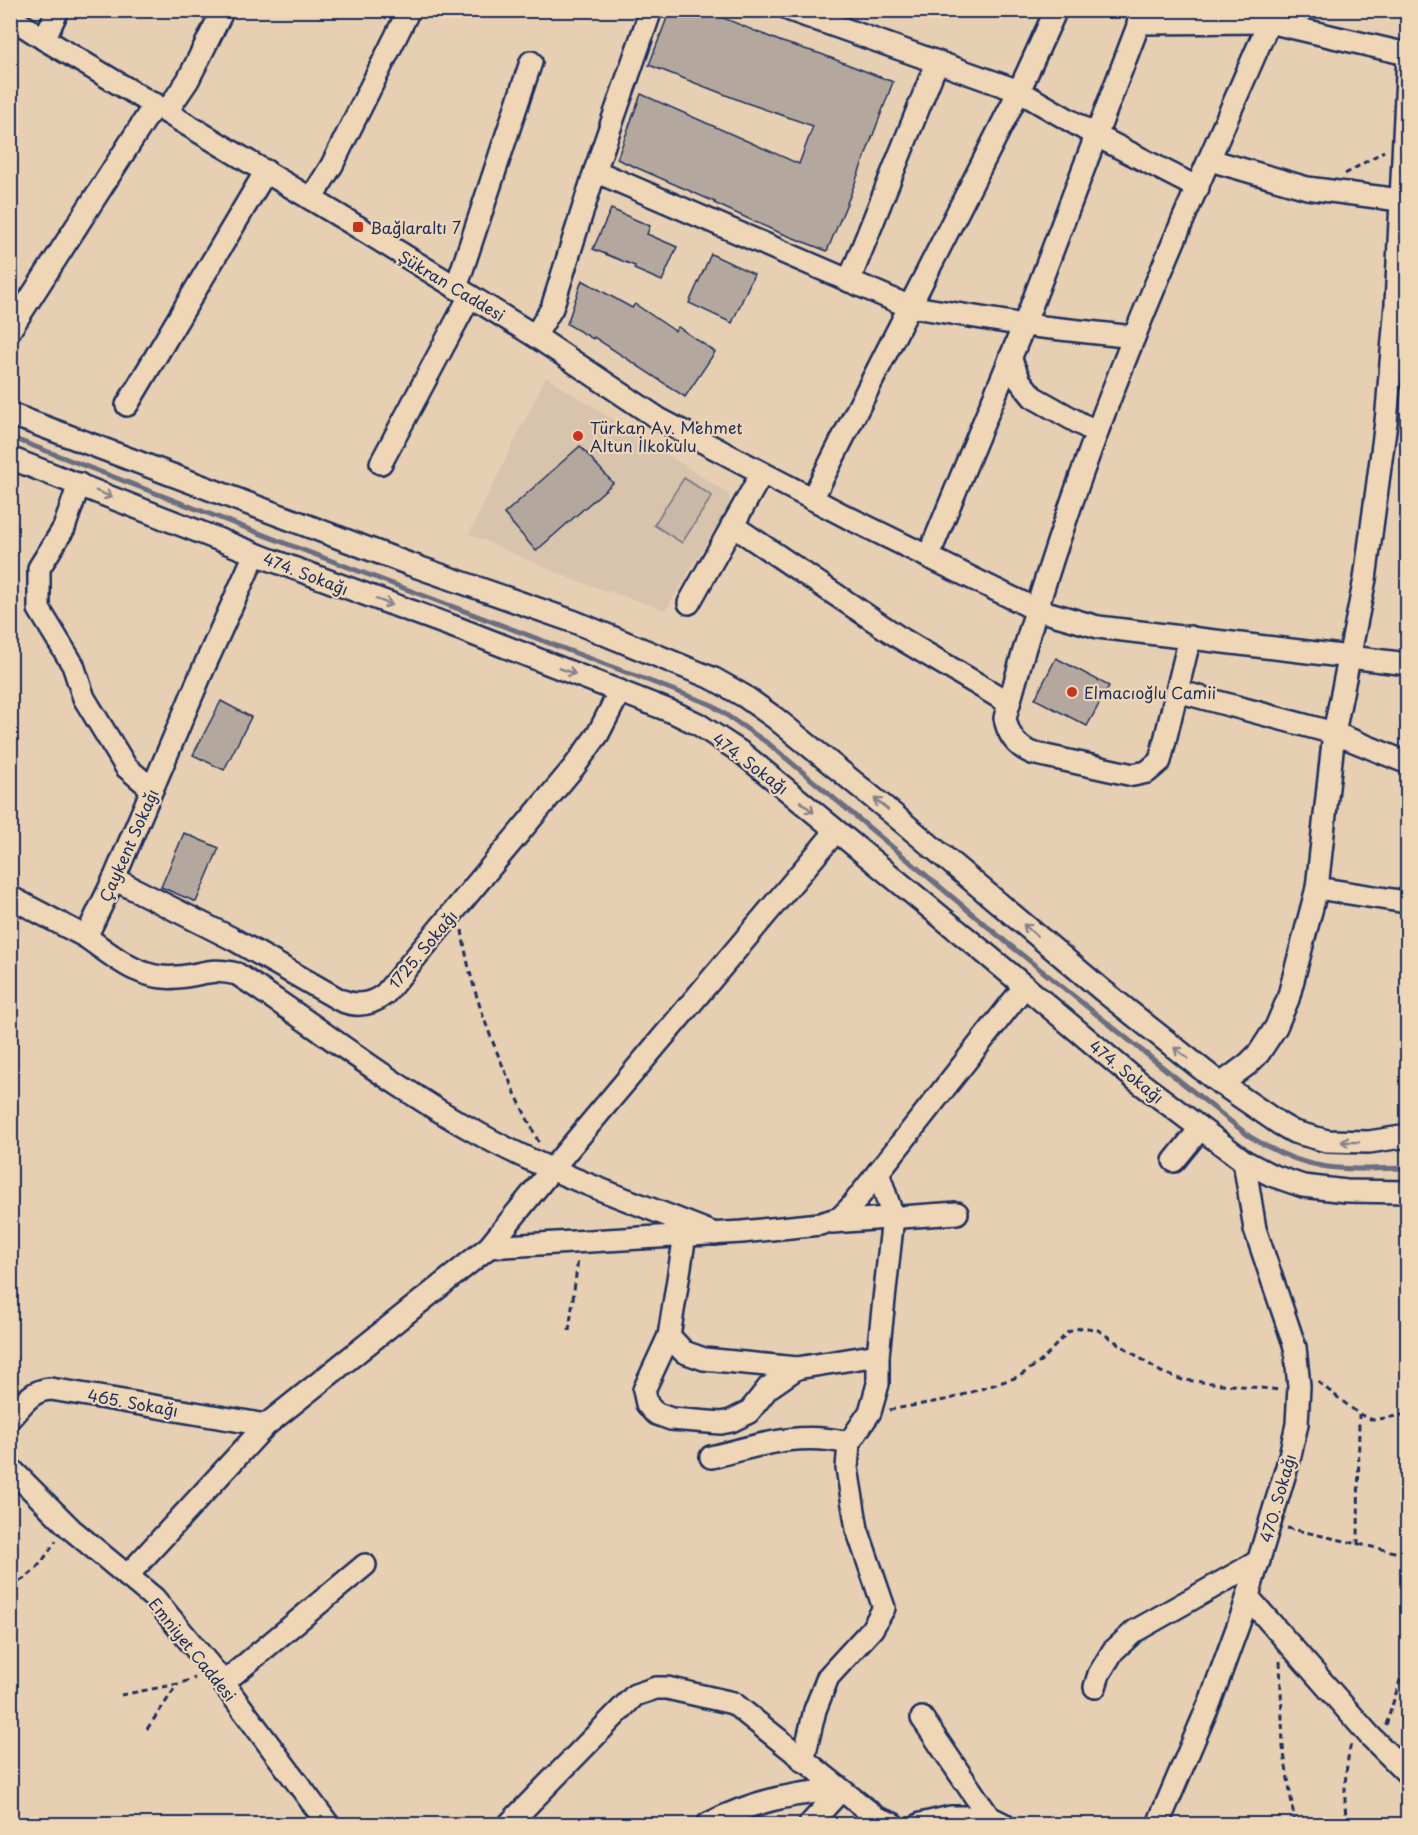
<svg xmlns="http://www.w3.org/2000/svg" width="1418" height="1835" font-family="'Playpen Sans',sans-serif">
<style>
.built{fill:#d8c3ad}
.green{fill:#c9b8a7;stroke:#727482;stroke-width:1.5}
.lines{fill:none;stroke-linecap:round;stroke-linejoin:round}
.stream{stroke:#6b6e80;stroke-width:5}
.building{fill:#b4a89e;stroke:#1b2f5e;stroke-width:1.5}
.minor-casing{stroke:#1b2f5e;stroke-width:26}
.path{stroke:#1b2f5e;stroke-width:3;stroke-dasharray:6 4.5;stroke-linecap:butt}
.minor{stroke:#efd6b7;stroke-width:21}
.oneway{stroke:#85828a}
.poi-dot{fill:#c8321e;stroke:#efd6b7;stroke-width:2}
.labels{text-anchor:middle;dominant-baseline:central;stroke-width:4.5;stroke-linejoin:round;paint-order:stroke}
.poi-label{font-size:16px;fill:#1b2f5e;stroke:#efd6b7;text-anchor:start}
.street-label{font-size:16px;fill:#1b2f5e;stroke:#efd6b7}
</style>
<rect width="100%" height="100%" fill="#e7cfb3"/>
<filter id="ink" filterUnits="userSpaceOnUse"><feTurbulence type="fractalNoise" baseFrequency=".0167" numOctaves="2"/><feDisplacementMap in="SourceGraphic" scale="12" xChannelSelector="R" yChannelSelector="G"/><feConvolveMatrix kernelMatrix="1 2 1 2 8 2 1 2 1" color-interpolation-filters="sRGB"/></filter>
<g filter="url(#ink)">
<path class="built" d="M546,377L729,494L730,503L666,610L574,580L469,534Z"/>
<path class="green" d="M684,478L712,496L682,543L654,525Z"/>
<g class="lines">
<path class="stream" d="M10,437L295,547L710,704L769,744L1006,942L1249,1136C1308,1173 1340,1170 1408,1168"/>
</g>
<g class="building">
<path d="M670,10H704L782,42L821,54L893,82L850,196L827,251L773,230L714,203L715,202L617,159L641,94L799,164L813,126L744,102L649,65Z"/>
<path d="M611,209L650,226L647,234L677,247L662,281L634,269L635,266L593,249Z"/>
<path d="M711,254L754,274L732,323L689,303Z"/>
<path d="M582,280L632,308L635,304L675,331L678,327L715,352L685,397L594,337L593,339L567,324Z"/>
<path d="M580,446L613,483L536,551L504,514Z"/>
<path d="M1056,658L1109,686L1087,726L1035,699Z"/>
<path d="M221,701L251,717L224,770L193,755Z"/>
<path d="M184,833L219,848L196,902L161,887Z"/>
</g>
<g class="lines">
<g class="minor-casing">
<g id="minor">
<path d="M790,10L1019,91L1095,135L1198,188"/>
<path d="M10,17L44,39L358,227L535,336L659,419L847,517L1035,609L1098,627L1408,664"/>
<path d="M1138,23L1269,22"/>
<path d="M44,39L58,10"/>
<path d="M167,111L188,80L223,10"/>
<path d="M1210,160L1307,188L1400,200"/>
<path d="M595,171L908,306L1024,325L1134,337"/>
<path d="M311,199L332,165L409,10"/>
<path d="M849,281L937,62"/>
<path d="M456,288L531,62"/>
<path d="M10,330L155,104"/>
<path d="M535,336L552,308L595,171L651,10"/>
<path d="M1010,358L1020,381L1033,397L1097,433"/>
<path d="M127,405L266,171"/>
<path d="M10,414L409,564L575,622L714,679L744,696L775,718L893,814L1102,990L1213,1078L1280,1124L1294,1132L1327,1141L1369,1142L1408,1136"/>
<path d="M10,458L266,558L460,629L675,713L698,724L742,753L1003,968L1135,1079L1244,1161L1271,1175L1303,1186L1346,1191L1408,1192"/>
<path d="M381,463L470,296"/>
<path d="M79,484L64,528L39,568V609L73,665L84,698L126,767L152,789"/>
<path d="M812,499L1019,91L1056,10"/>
<path d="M732,525L900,638L1009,703"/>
<path d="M928,557L1024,325L1144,10"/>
<path d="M689,603L762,473"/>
<path d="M1190,637L1160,761L1147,772L1133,775L1032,753C1016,746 1008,735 1005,718C1031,621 1062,526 1097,432C1149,293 1210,158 1269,22L1407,54"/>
<path d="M1177,691L1334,733L1408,763"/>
<path d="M114,879L233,939L340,1000C356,1007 371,1005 385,994L574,767L598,734L620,691"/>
<path d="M1317,888L1406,902"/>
<path d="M10,897L86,937L114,879L201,674L255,554"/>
<path d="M86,937C115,957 140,981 177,977C203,975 209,967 237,974C316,1025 389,1084 472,1130C548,1173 633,1201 715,1234"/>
<path d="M1221,1084L1248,1064L1259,1053L1276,1027L1288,999L1317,888L1334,733L1365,579L1386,422L1396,304L1408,54"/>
<path d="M1174,1161L1200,1129"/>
<path d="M832,1222L957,1213"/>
<path d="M685,1235L669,1336L644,1390L647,1404L652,1410L657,1414L671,1419L721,1423L731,1421L749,1412L768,1388L797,1368"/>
<path d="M489,1247L742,1232L820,1224L840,1218L850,1208L1025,986"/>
<path d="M669,1336L684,1352L704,1359L797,1368L878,1355"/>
<path d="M10,1418C23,1404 31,1390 51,1389L266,1425"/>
<path d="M711,1457C761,1445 797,1431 849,1443"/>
<path d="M10,1468L71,1529L154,1598L215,1672L328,1824"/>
<path d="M127,1576L266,1425L489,1247L552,1169L836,831"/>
<path d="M1248,1597L1370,1736L1408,1774"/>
<path d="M223,1683L365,1565"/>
<path d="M1095,1687L1099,1674L1113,1651L1135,1631L1259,1561"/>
<path d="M922,1718L989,1817"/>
<path d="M803,1761L815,1710L828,1677L872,1629L884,1608L857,1529L847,1468L849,1443L870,1412L878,1384V1355L893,1217L878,1172"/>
<path d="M509,1824L635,1695L656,1688H667L733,1703L877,1818L893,1824"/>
<path d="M708,1824C750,1802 793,1792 841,1790"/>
<path d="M810,1824L841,1790"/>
<path d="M921,1824L951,1817H989L1003,1824"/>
<path d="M1158,1824L1210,1702L1243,1612L1289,1460L1297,1424L1299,1386L1295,1347L1255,1229L1244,1161"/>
</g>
</g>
<g class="path">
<path d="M1345,174L1384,151"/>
<path d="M462,930C472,1006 506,1075 539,1143"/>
<path d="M569,1331L578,1259"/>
<path d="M1318,1382L1359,1414L1373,1420L1408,1414"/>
<path d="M889,1410L950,1399L1018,1377L1040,1362L1068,1332L1083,1327L1098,1330L1161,1372L1183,1380L1280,1390"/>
<path d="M1287,1528L1408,1555"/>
<path d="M1358,1545L1359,1414"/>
<path d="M10,1585C33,1578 43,1560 56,1541"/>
<path d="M1280,1661L1283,1747L1295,1824"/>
<path d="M121,1695L178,1684L195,1678"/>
<path d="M1386,1725L1408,1655"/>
<path d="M147,1729L178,1684"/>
<path d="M1347,1824C1343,1797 1345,1770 1351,1743"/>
</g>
<use href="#minor" class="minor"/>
</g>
<defs><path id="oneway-shaft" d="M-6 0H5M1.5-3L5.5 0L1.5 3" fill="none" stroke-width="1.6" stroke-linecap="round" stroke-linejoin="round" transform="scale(1.5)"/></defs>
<g class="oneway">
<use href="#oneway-shaft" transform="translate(104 494) rotate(22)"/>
<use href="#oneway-shaft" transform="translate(384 602) rotate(20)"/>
<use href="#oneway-shaft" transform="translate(567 671) rotate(21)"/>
<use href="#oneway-shaft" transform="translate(881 804) rotate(-141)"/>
<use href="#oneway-shaft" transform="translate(807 807) rotate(40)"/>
<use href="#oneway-shaft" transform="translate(1030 930) rotate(-139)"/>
<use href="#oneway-shaft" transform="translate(1181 1053) rotate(-142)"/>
<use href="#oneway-shaft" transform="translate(1350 1142) rotate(-178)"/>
</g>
</g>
<g class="poi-dot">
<rect x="352" y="221" width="12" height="12" rx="3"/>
<circle cx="578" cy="436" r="6"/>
<circle cx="1072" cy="692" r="6"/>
</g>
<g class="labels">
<g class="poi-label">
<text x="370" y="227">Bağlaraltı 7</text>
<text x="590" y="427">Türkan Av. Mehmet<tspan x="590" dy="18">Altun İlkokulu</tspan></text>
<text x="1084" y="692">Elmacıoğlu Camii</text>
</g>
<g class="street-label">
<text transform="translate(452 285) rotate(31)">Şükran Caddesi</text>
<text transform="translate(306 573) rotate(21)">474. Sokağı</text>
<text transform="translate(751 763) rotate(37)">474. Sokağı</text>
<text transform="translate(128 845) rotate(-66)">Çaykent Sokağı</text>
<text transform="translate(422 949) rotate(-50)">1725. Sokağı</text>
<text transform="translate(1127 1071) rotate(39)">474. Sokağı</text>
<text transform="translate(133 1402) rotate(10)">465. Sokağı</text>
<text transform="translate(1277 1498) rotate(-74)">470. Sokağı</text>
<text transform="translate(193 1649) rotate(51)">Emniyet Caddesi</text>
</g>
</g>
<rect width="1418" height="1835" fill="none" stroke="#efd6b7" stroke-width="36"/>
<rect x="18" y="18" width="1382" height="1799" fill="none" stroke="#1b2f5e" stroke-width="2" filter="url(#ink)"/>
</svg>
